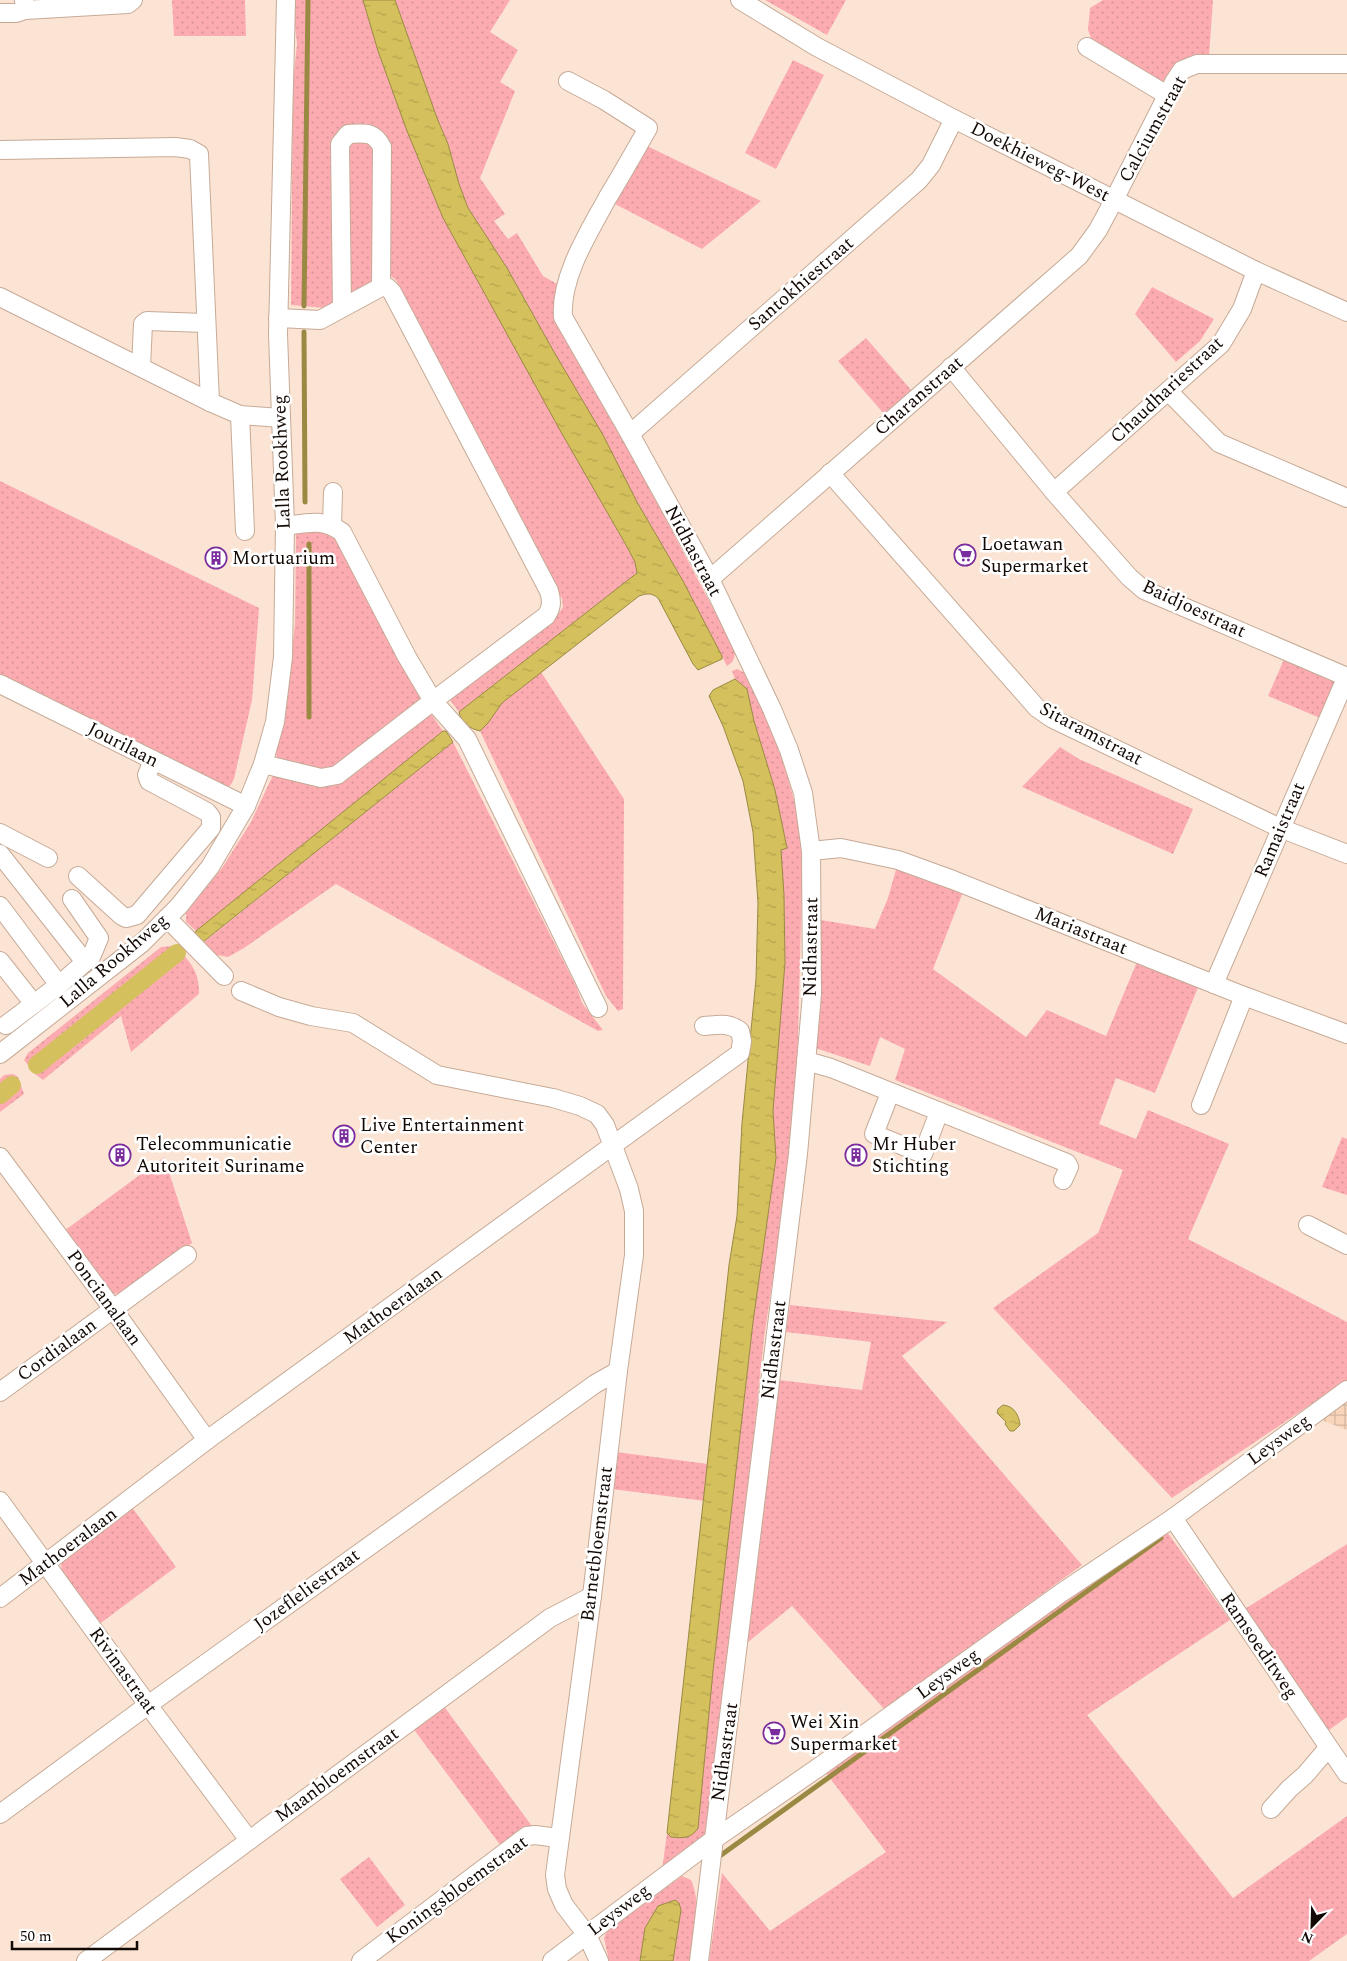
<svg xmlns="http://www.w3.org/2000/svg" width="1347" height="1961" font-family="Spectral,serif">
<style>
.industrial{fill:url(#industrial-grid)}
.grass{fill:url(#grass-dots)}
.water{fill:url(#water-ripples);stroke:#9a8942}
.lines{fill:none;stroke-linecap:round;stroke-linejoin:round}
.stream{stroke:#9a8942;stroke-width:5}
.canal{stroke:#d4c05c;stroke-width:18}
.minor-casing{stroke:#c6aa97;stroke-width:20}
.minor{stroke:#fff;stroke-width:18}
.labels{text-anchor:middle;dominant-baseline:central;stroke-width:5;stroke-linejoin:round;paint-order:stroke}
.street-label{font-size:19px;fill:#130904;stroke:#fff}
.poi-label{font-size:19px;fill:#130904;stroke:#fff;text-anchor:start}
</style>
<defs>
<pattern id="industrial-grid" width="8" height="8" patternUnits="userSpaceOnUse" patternTransform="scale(1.25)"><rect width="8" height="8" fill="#f9d5bc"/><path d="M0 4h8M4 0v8" fill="none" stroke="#d5b6a0"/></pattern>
<pattern id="grass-dots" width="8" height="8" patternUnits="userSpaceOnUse" patternTransform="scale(1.25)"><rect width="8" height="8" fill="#fcacb1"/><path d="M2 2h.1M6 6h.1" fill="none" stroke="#d79397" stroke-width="1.8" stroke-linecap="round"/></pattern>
<pattern id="water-ripples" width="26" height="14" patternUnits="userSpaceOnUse" patternTransform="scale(1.25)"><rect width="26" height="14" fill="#d4c05c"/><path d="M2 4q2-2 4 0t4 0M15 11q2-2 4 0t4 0" fill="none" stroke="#b5a44e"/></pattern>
</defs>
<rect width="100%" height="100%" fill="#fce4d4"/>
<path class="industrial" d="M1347,1401V1430L1321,1420Z"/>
<g class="grass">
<path d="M172,0H245L246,36H174Z"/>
<path d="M292,0H363L378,51L407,131L443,218L635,562L637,573L459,712L447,696L559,613L563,607L562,599L396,280L389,275L381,276L326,308L291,305L293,81L297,44Z"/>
<path d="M395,0H510L490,32L518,50L500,82L515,91L480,178L505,214L494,221L508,239L517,233L543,276L557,284L554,308L734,648C736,656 734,662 727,666L683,581L637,502L507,268L468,208L459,184L448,144L437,118Z"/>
<path d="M765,0H846L827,35Z"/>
<path d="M1103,0H1213L1209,56L1162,86L1094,46L1088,30L1090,8Z"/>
<path d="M793,60L824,75L776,169L745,153Z"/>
<path d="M647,146L761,201L702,249L611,202Z"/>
<path d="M1152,287L1214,319L1200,341L1176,362L1135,314Z"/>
<path d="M866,338L912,391L885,415L838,361Z"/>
<path d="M0,481L259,608L252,700L234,779L230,786H222L0,677Z"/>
<path d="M302,526L338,534L423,701L327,774L278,760L276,754L288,691L295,623L296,533Z"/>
<path d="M1285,657L1335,679L1336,683L1320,718L1268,696Z"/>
<path d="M737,669L747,674L760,701L781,755L797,810L803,861L801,923L797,1075L784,1205L764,1338L736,1604L706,1833L702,1839L662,1870L667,1833L671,1837L698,1828L713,1671L753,1322L776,1158L773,1111L785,963L784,895L781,850L787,848L775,790L754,721L747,689L735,679L732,671Z"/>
<path d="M541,672L624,799L623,1009L618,1011L606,996L480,731L488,723L502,703Z"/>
<path d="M429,711L443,731L196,931L186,922V913L222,868L251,822L274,773L312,783Z"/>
<path d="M453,742L577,988L582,1003L603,1030L598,1031L336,884L244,948L228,957L212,954L199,940L204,942Z"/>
<path d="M1060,747L1079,759L1193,809L1173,854L1022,787Z"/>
<path d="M897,866L963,892L933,969L1026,1037L1047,1010L1106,1036L1137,962L1199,985L1155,1093L1116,1078L1099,1124L1136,1139L1148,1110L1229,1144L1188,1239L1347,1322V1380L1172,1498L993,1308L1098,1233L1123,1170L895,1080L905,1049L880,1037L870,1066L815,1048L820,964L821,920L875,929L888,898Z"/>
<path d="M173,946C190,959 200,973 199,994L131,1052L121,1016L43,1080L35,1074L24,1060L28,1053L161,947Z"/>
<path d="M13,1074L18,1077L24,1094L0,1112V1079L4,1075Z"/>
<path d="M1342,1137L1347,1139V1195L1322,1187Z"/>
<path d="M164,1157L192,1243L122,1293L112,1294L64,1231Z"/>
<path d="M790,1305L947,1322L902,1356L1082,1565L884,1709L792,1606L747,1643L779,1380L862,1390L871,1342L786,1332Z"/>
<path d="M616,1452L708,1464L705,1501L612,1489Z"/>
<path d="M131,1506L176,1567L98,1625L62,1576L61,1562L65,1556Z"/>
<path d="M1167,1532L1230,1620L1087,1715L1233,1898L1347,1816V1934L1309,1961H709L722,1873L770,1931L886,1852L826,1773L1006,1640Z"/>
<path d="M1347,1544V1717L1325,1733L1240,1612Z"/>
<path d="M443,1705L534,1829L501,1846L412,1727Z"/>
<path d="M369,1857L405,1905L377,1927L340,1879Z"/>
<path d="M682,1876L691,1880C701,1902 697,1937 693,1961H673L681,1910L675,1900L658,1906L645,1928L640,1961H609L604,1938L607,1931Z"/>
</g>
<g class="water">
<path d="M363,0H395L437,118L448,144L459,184L468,208L507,268L554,352L603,435L637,502L683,581L722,656V659L698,670L693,664L658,598C652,593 647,593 639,596L502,703L488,723L480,731C470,729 461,722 459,712L637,573L635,562L626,545L561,432L443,218L407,131L378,51Z"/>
<path d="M735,679L747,689L754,721L775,790L787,848L781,850L784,895L785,963L773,1111L776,1158L753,1322L713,1671L698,1828C691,1839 683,1838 671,1837L667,1833L729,1265L737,1216L742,1123L756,979L758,903L753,832L743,781L723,726L709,696L713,690Z"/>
<path d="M443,731H446L453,742L203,942L199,940L195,934L196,931Z"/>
<path d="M1003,1405C1014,1406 1019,1415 1020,1425L1014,1431H1010L1005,1424L1006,1422L997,1413L998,1409Z"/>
<path d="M675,1900L679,1903L681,1910L673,1961H640L645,1928L658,1906Z"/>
</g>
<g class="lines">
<g class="stream">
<path d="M304,306L308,0"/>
<path d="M304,332L305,502"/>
<path d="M309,544V717"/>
<path d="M717,1858L1161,1538"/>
</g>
<g class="canal">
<path d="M37,1065L177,953"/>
<path d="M0,1095L12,1085"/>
</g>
<g class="minor-casing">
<g id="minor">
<path d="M740,0L817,47L954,119L1256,271L1347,312"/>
<path d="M25,10L128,4L133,0"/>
<path d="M0,13H16L25,10L24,0"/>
<path d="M1087,47L1167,95"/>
<path d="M568,81L604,100L648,128C635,151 622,174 608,197C589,232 560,277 563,317L630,434L710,579L772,709L789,750L803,793L811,851L812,994L798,1154L699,1961"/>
<path d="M0,150L175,147L190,149L199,154L210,402"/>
<path d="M0,297L210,402L240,415L281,418"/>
<path d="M342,308L340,144L348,134C365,133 374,131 382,147L381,287"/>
<path d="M278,318L320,320L381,287H387L392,292L549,591C552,601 552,608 546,616L433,701L467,739L598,1008"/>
<path d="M141,367L143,324L147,321L205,323"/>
<path d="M951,367L1054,492L1129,577L1144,590L1347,677"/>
<path d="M1169,392L1219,443L1347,498"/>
<path d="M240,415L245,531"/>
<path d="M630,434L919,180L931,165L954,119"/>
<path d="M830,473L1037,708L1053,719L1280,828L1347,854"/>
<path d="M1054,492L1221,344L1242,309L1256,271"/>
<path d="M332,525L333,492"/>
<path d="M710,579L1079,256L1098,230L1114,200L1174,82L1182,70L1197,64H1347"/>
<path d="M0,684L246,806"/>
<path d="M263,764L321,778L337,775L433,701L407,657L342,532C322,518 308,523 285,526"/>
<path d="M0,833L48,858"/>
<path d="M811,851L841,848L898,860L953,880L1244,996L1347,1034"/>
<path d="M0,854L85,962"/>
<path d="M78,876L122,916L126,918L137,915L211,828V817L207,812L149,781L147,775L153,760"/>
<path d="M0,906L59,985"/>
<path d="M167,918L224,976"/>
<path d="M0,961L34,1004"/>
<path d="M1214,984L1347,676"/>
<path d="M241,991L279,1007L311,1016L353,1023L437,1075L553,1098L580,1106L597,1114L605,1125L629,1189L634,1211V1255L618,1371L592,1596L555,1875L557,1889L564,1905L587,1935L599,1961"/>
<path d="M6,1025L59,985L91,957L99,938L72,899"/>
<path d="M0,1054L142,943L179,906L210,867L246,806L263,764L275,722L283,657L285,526L278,334L286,0"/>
<path d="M806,1061L831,1068L1067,1163L1069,1167L1063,1180"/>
<path d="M890,1093L874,1134L923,1154L939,1112"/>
<path d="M1201,1105L1244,996"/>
<path d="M0,1157L113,1309L207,1440"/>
<path d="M1308,1225L1347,1245"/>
<path d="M0,1392L187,1255"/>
<path d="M0,1501L148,1705L249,1840"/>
<path d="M1173,1518L1347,1774"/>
<path d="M0,1598L207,1440L740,1053L742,1041L740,1031C728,1022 718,1025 704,1026"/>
<path d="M1271,1809L1289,1789L1305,1775L1328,1748"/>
<path d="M0,1814L148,1705L595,1384L618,1371"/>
<path d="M86,1961L550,1618L592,1596"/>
<path d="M361,1961L527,1836L535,1835L558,1838"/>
<path d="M552,1961L713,1840L819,1767L1061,1593L1173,1518L1347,1390"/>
</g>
</g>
<use href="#minor" class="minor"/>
</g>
<defs>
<g id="supermarket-ring" transform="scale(1.125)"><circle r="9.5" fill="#fff" stroke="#7a2c9d" stroke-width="1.5"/><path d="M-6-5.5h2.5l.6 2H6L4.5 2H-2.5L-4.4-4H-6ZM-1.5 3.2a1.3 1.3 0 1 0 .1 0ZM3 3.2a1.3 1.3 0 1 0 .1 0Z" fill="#7a2c9d"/></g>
<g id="building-ring" transform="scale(1.125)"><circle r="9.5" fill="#fff" stroke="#7a2c9d" stroke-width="1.5"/><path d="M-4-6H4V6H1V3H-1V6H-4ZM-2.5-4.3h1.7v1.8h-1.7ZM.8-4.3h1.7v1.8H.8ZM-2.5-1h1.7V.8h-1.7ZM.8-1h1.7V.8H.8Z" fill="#7a2c9d"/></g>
</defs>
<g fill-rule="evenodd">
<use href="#supermarket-ring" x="965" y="555"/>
<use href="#building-ring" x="216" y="558"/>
<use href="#building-ring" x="344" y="1136"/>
<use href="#building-ring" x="120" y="1155"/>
<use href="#building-ring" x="856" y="1155"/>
<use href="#supermarket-ring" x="774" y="1733"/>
</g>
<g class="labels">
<g class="street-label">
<text transform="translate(1153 129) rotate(-61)">Calciumstraat</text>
<text transform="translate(1040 162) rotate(27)">Doekhieweg-West</text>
<text transform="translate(801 284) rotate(-41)">Santokhiestraat</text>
<text transform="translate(1167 390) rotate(-43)">Chaudhariestraat</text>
<text transform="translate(919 396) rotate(-41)">Charanstraat</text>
<text transform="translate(282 462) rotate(-92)">Lalla Rookhweg</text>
<text transform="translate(693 551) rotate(62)">Nidhastraat</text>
<text transform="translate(1194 609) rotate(25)">Baidjoestraat</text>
<text transform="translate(1091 734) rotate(28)">Sitaramstraat</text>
<text transform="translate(123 745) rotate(27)">Jourilaan</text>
<text transform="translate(1280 830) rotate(-67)">Ramaistraat</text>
<text transform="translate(1081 931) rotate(22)">Mariastraat</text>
<text transform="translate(811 947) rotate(-89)">Nidhastraat</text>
<text transform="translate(114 961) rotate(-40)">Lalla Rookhweg</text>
<text transform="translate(104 1298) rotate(54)">Poncianalaan</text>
<text transform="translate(393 1306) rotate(-36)">Mathoeralaan</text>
<text transform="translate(57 1350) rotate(-36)">Cordialaan</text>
<text transform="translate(774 1350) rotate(-83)">Nidhastraat</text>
<text transform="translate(1279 1440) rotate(-36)">Leysweg</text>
<text transform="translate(597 1544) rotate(-83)">Barnetbloemstraat</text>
<text transform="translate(68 1547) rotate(-37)">Mathoeralaan</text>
<text transform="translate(307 1590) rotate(-36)">Jozefleliestraat</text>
<text transform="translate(1259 1646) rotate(56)">Ramsoeditweg</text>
<text transform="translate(123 1671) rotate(54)">Rivinastraat</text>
<text transform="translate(948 1674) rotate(-36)">Leysweg</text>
<text transform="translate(725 1752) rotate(-82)">Nidhastraat</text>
<text transform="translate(337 1775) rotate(-36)">Maanbloemstraat</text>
<text transform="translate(457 1890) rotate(-36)">Koningsbloemstraat</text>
<text transform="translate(619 1910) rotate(-37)">Leysweg</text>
</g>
<g class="poi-label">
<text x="981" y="544">Loetawan<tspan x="981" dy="22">Supermarket</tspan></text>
<text x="232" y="558">Mortuarium</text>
<text x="360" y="1125">Live Entertainment<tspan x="360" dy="22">Center</tspan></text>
<text x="136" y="1144">Telecommunicatie<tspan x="136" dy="22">Autoriteit Suriname</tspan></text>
<text x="872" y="1144">Mr Huber<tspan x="872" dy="22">Stichting</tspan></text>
<text x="790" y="1722">Wei Xin<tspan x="790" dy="22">Supermarket</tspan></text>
</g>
</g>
<g transform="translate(1312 1926) rotate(203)" stroke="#ffffff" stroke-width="4" paint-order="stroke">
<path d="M0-4L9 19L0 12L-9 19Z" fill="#130904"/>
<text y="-8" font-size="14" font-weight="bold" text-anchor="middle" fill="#130904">N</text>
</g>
<path d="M12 1941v8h125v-8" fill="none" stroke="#130904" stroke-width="2.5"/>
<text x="20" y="1941" font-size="15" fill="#130904" stroke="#ffffff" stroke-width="4" paint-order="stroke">50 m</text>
</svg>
